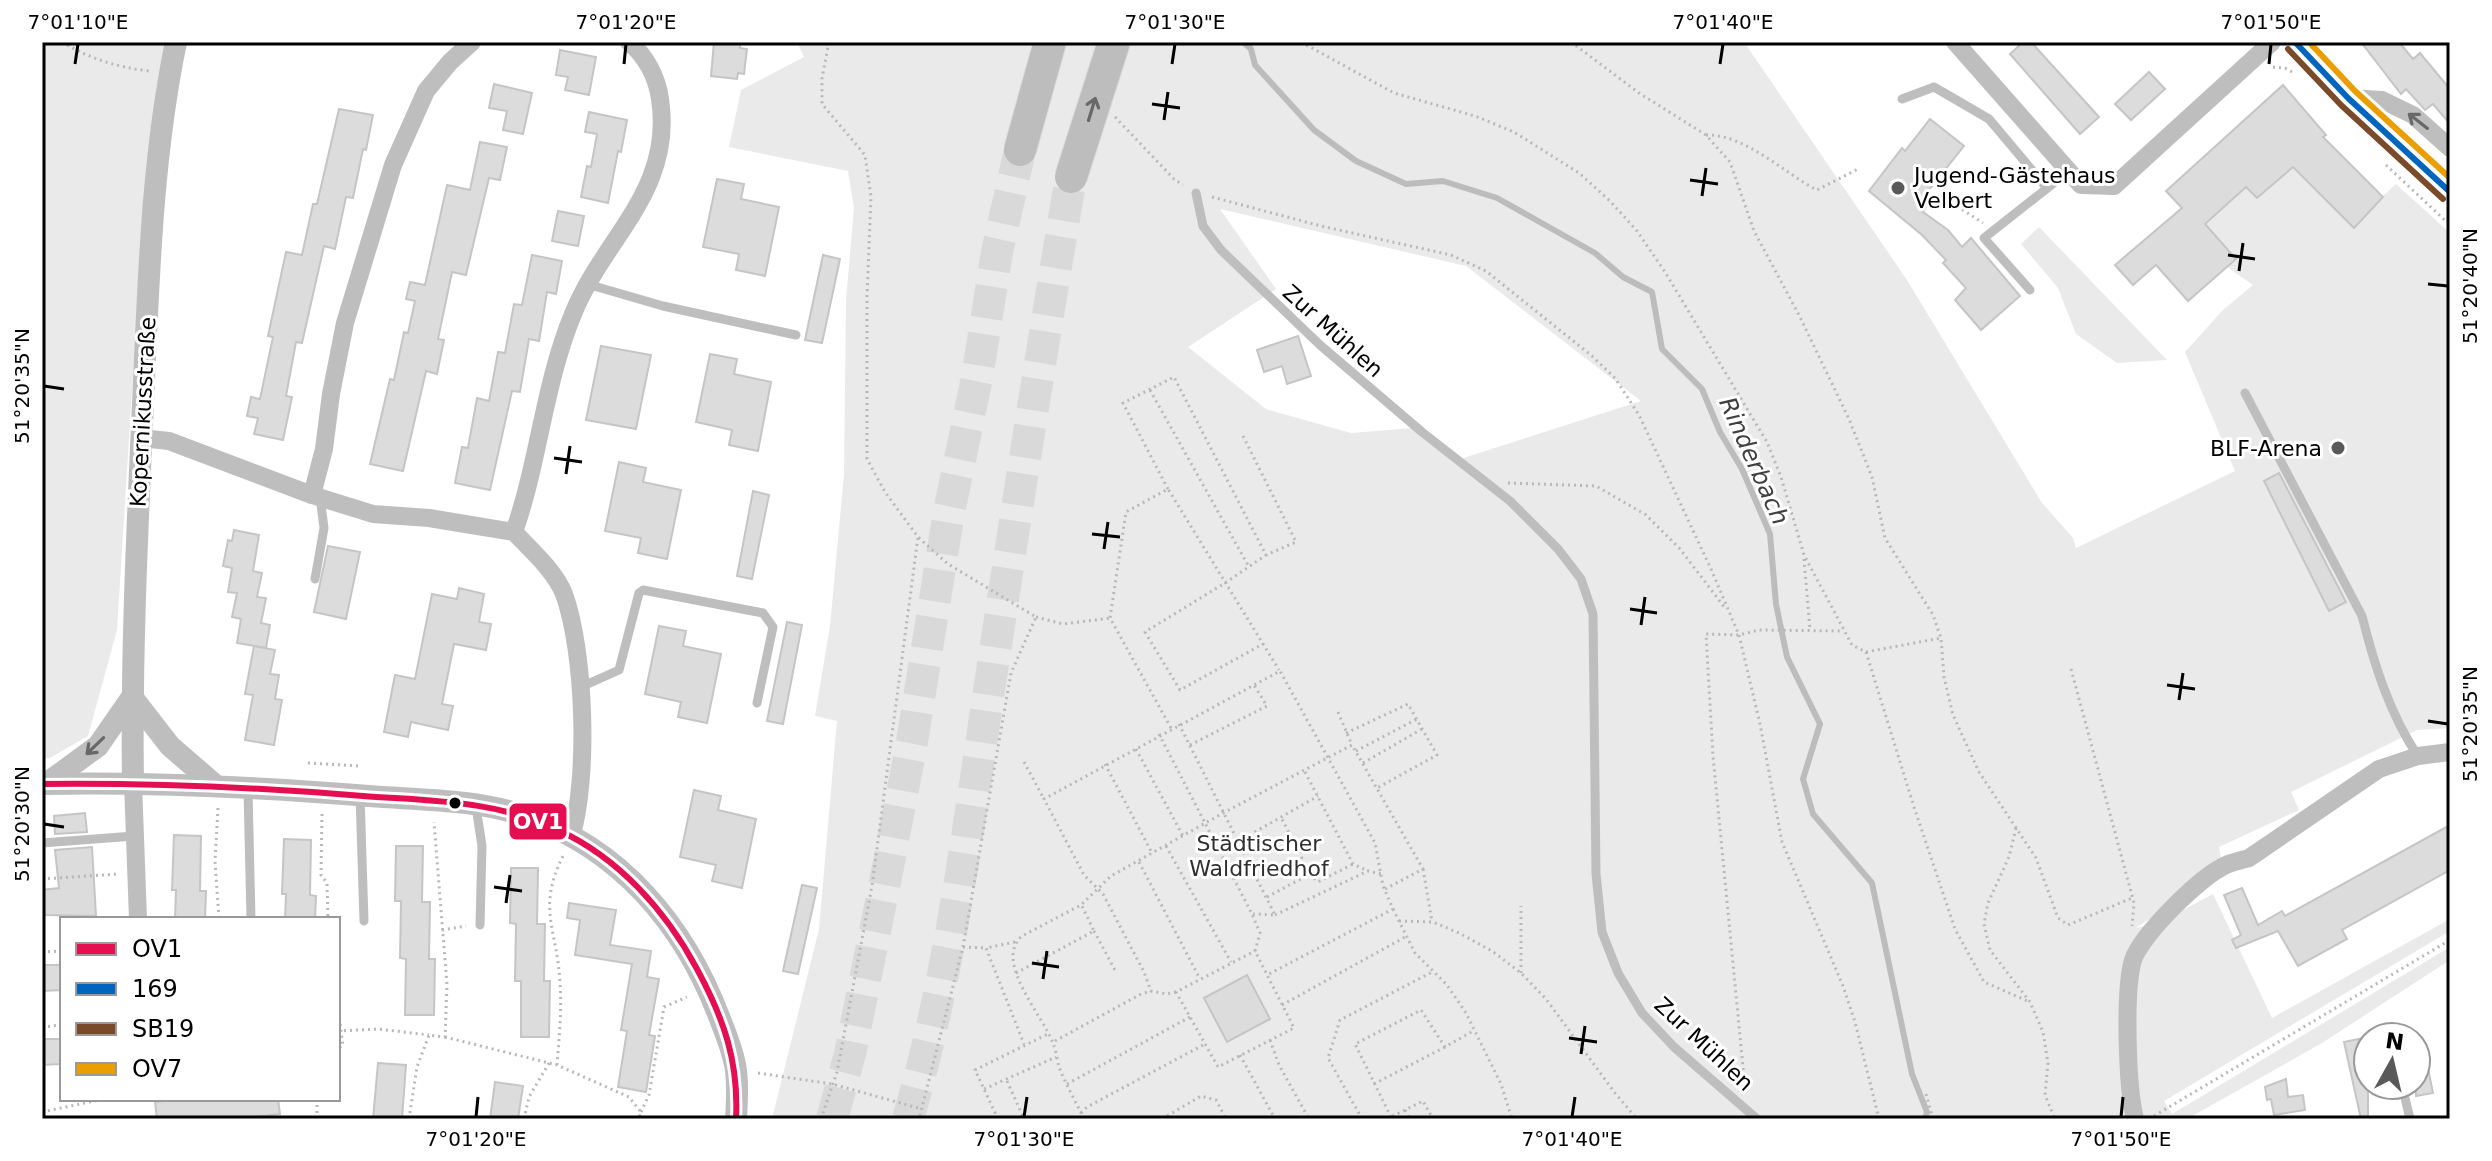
<svg xmlns="http://www.w3.org/2000/svg" width="2492" height="1161" font-family="'DejaVu Sans',sans-serif">
<style>
.green{fill:#eaeaea;fill-rule:evenodd}
.lines{fill:none;stroke-linecap:round;stroke-linejoin:round}
.stream{stroke:#bcbcbc;stroke-width:6}
.building{fill:#dcdcdc;stroke:#c5c5c5;stroke-width:2}
.motorway-tunnel{stroke:#d9d9d9;stroke-width:32;stroke-dasharray:32 16;stroke-linecap:butt}
.path{stroke:#b8b8b8;stroke-width:3;stroke-dasharray:2 4;stroke-linecap:butt}
.service{stroke:#bebebe;stroke-width:9}
.minor{stroke:#bebebe;stroke-width:18}
.tertiary{stroke:#bebebe;stroke-width:22}
.secondary{stroke:#c1c1c1;stroke-width:24}
.motorway-bridge-casing{stroke:#dbdbdb;stroke-width:34;stroke-linecap:butt}
.motorway-bridge{stroke:#bdbdbd;stroke-width:32}
.bus-1-casing{stroke:#fff;stroke-width:12}
.bus-2-casing{stroke:#fff;stroke-width:12}
.bus-3-casing{stroke:#fff;stroke-width:12}
.bus-4-casing{stroke:#fff;stroke-width:12}
.bus-1{stroke:#e50e51;stroke-width:6}
.bus-2{stroke:#0065bd;stroke-width:6}
.bus-3{stroke:#7a4b2a;stroke-width:6}
.bus-4{stroke:#eb9e00;stroke-width:6}
.oneway{stroke:#686868}
.ticks{fill:none;stroke:#000;stroke-width:3}
.poi-dot{fill:#595959;stroke:#fff;stroke-width:3}
.bus-dot{fill:#000;stroke:#fff;stroke-width:3}
.labels{text-anchor:middle;dominant-baseline:central;stroke-width:6;stroke-linejoin:round;paint-order:stroke}
.poi-label{font-size:22px;fill:#000;stroke:#fff;text-anchor:start}
.street-label{font-size:22px;fill:#000;stroke:#fff}
.park-label{font-size:22px;fill:#2f2f2f;stroke:#fff}
.water-label{font-size:24px;font-style:italic;fill:#404040;stroke:#fff}
.line-badge{stroke:#fff;stroke-width:3}
.badge-label{font-size:22px;text-anchor:middle;font-weight:bold;fill:#fff}
.neatline{fill:none;stroke:#000;stroke-width:3}
.ticks-label{font-size:20px;text-anchor:middle;fill:#000}
</style>
<rect width="100%" height="100%" fill="#fff"/>
<g class="green">
<path d="M42,42H168L139,280L117,630L88,736L50,758L42,759Z"/>
<path d="M797,42H1744L1907,280L2042,503L2073,538L2076,548L2235,471L2185,352L2223,310L2253,285L2227,267L2201,228L2246,187L2326,135L2324,138L2382,197L2396,184L2450,233V728L2417,730L2291,792L2299,810L2219,847L2223,870L2136,928L2161,922L2213,894L2272,1018L2450,919V931L2164,1101L2172,1114L2450,947V960L2322,1043L2187,1119H772L819,929L837,721L815,716L830,626L844,474L846,300L854,208L848,171L729,147L741,90L804,57ZM1220,209L1466,266L1641,401L1457,460L1413,428L1351,433L1266,409L1188,347L1276,289Z"/>
<path d="M2039,227L2167,360L2117,363L2076,334L2058,288L2021,244Z"/>
</g>
<g class="lines">
<path class="stream" d="M1243,42L1251,49L1255,65L1314,130L1356,161L1406,184L1443,181L1497,198L1595,253L1623,277L1652,292L1662,349L1702,389L1720,432L1742,469L1770,534L1776,604L1787,657L1820,724L1803,779L1813,814L1872,883L1912,1074L1927,1112L1925,1119"/>
</g>
<g class="building">
<path d="M714,42H740V48L747,49L744,74L738,73L737,79L711,76Z"/>
<path d="M2023,42H2031L2099,117L2080,134L2010,54Z"/>
<path d="M2361,42H2399L2413,59L2420,53L2450,89V124L2433,104L2425,110L2406,89L2401,94Z"/>
<path d="M560,50L596,57L589,95L565,90L568,77L556,75Z"/>
<path d="M2149,72L2165,89L2131,120L2115,104Z"/>
<path d="M494,84L532,93L523,134L503,130L507,111L489,108Z"/>
<path d="M2283,85L2326,135L2323,137L2383,197L2354,228L2293,167L2257,198L2246,187L2205,224L2236,259L2188,301L2156,265L2133,285L2115,265L2182,208L2166,191Z"/>
<path d="M339,109L373,115L366,150L363,149L353,198L346,197L335,249L324,246L302,343L296,342L286,396L292,397L283,440L254,434L258,418L247,416L251,397L260,399L273,337L268,336L286,252L302,255L313,204H317Z"/>
<path d="M589,112L627,120L621,152L618,151L608,203L581,197L587,166L591,167L597,134L585,132Z"/>
<path d="M1930,119L1964,146L1921,200L1927,206L1923,212L1948,230L1962,247L1971,238L2020,296L1981,330L1955,300L1966,288L1943,263L1946,260L1922,235L1869,191L1902,148L1905,151Z"/>
<path d="M480,142L507,147L500,180L489,178L466,275L452,272L438,339L444,340L437,374L426,371L403,471L370,464L390,379L394,380L404,332L408,333L415,301L406,299L410,282L425,285L447,185L470,190Z"/>
<path d="M717,179L744,184L741,199L779,207L765,276L736,270L739,254L703,247Z"/>
<path d="M558,211L584,216L578,246L552,241Z"/>
<path d="M532,255L562,261L556,294L547,292L539,341L529,339L520,392L512,391L490,490L455,483L462,447L468,448L477,398L489,401L498,352L505,353L514,304L522,305Z"/>
<path d="M823,255L840,259L822,343L805,340Z"/>
<path d="M1298,336L1311,376L1287,384L1282,366L1264,372L1257,350Z"/>
<path d="M601,346L651,355L636,429L586,420Z"/>
<path d="M710,354L737,359L734,374L771,382L758,451L729,445L732,430L696,422Z"/>
<path d="M619,462L646,468L643,482L681,490L667,559L638,553L641,538L605,531Z"/>
<path d="M2279,473L2346,602L2329,611L2264,481Z"/>
<path d="M753,491L769,495L752,579L737,576Z"/>
<path d="M234,530L259,535L253,571L262,573L257,597L266,598L261,623L270,625L266,648L237,643L241,619L232,617L237,593L228,592L232,568L223,566L228,540L232,541Z"/>
<path d="M328,546L360,552L346,619L314,612Z"/>
<path d="M459,588L484,594L479,622L491,624L486,650L454,644L442,704L453,706L448,730L411,722L408,737L384,732L395,675L415,679L432,594L457,599Z"/>
<path d="M787,622L802,625L783,724L767,721Z"/>
<path d="M659,626L686,631L683,646L721,654L707,723L678,717L681,702L645,694Z"/>
<path d="M254,646L275,650L270,674L279,675L275,699L282,700L274,745L245,740L253,695L245,694Z"/>
<path d="M694,790L721,796L718,810L756,819L742,888L712,881L716,865L680,857Z"/>
<path d="M85,813L87,832L55,834L54,816Z"/>
<path d="M2450,825V870L2342,930L2347,939L2298,966L2278,931L2236,948L2232,940L2241,935L2224,895L2242,888L2258,925L2282,911L2285,916Z"/>
<path d="M174,835L201,836L200,891H206L205,919H175L176,890H172Z"/>
<path d="M284,839L311,840L310,895L316,896L315,919H285L286,894H282Z"/>
<path d="M396,846H423L422,902H430L429,959H435L434,1015H405L406,959L400,958L401,901H395Z"/>
<path d="M92,847L96,916L42,915V890L59,888L55,850Z"/>
<path d="M511,868H538L537,924H545L544,981H550L549,1037H521V981H515L516,924L510,923Z"/>
<path d="M802,885L817,888L798,974L783,971Z"/>
<path d="M569,903L616,910L610,945L651,951L647,977L659,979L649,1035L655,1036L646,1092L618,1087L627,1031L621,1030L632,964L575,955L580,920L567,918Z"/>
<path d="M42,965H62V990L42,991Z"/>
<path d="M1247,975L1270,1019L1227,1042L1204,998Z"/>
<path d="M2368,1037V1119H2361L2344,1042Z"/>
<path d="M42,1039H62V1064L42,1065Z"/>
<path d="M2423,1043L2433,1093L2416,1096V1044Z"/>
<path d="M378,1063L406,1065L402,1119H373Z"/>
<path d="M2286,1079L2288,1097L2303,1095L2305,1110L2274,1115L2271,1099L2267,1100L2265,1087Z"/>
<path d="M495,1082L523,1086L518,1119H490Z"/>
<path d="M180,1099H278L280,1114L237,1119H157L155,1102Z"/>
</g>
<g class="lines">
<g class="motorway-tunnel">
<path d="M832,1119L850,1054L887,872L912,742L949,512L977,378L997,252L1020,150"/>
<path d="M908,1119C949,979 967,835 989,691C1015,519 1042,348 1071,177"/>
</g>
<g class="path">
<path d="M62,42C90,59 117,67 149,71"/>
<path d="M829,42L822,78V104L865,155L871,197L867,297V459L885,492L918,537L948,564L1036,617L1011,673L963,947L919,1119"/>
<path d="M1301,42L1394,93L1475,116L1514,132L1579,173L1610,201L1637,231L1665,272L1767,442L1781,477L1804,555L1852,645L1866,652L1941,638"/>
<path d="M1571,42L1639,93L1706,135L1730,162L1754,231L1799,315L1849,419L1872,477L1885,538L1933,615L1941,638L1944,677L1953,715L1979,772L2036,858L2058,918L2068,925L2132,898"/>
<path d="M2273,67L2285,68L2292,72"/>
<path d="M1115,117L1174,179L1183,185"/>
<path d="M1706,135C1745,134 1784,173 1817,190L1858,169"/>
<path d="M2386,165L2450,225"/>
<path d="M1212,197L1321,226L1451,255L1486,271L1592,356L1615,378L1639,415L1711,569L1739,635L1760,724L1782,842L1843,986L1855,1022L1879,1119"/>
<path d="M1952,203L1983,223"/>
<path d="M1150,390L1249,567"/>
<path d="M1243,436L1296,542L1266,555"/>
<path d="M1508,483L1596,486L1646,515L1680,549L1725,608"/>
<path d="M1168,489L1123,403L1174,377L1266,555L1225,583L1145,632L1180,690L1263,644"/>
<path d="M1804,559L1810,630"/>
<path d="M1036,617L1063,624L1110,618"/>
<path d="M1866,652L1914,807L1955,929L1984,982L2030,1002"/>
<path d="M2071,669L2134,903L2132,926"/>
<path d="M1338,712L1352,745"/>
<path d="M1179,724L1275,915L1253,914"/>
<path d="M1171,728L1110,618L1126,512L1168,489L1279,670"/>
<path d="M1346,733L1408,704L1437,755L1377,788"/>
<path d="M1159,734L1252,914L1260,933L1255,951L1294,1028L1218,1067L1176,992L1255,951"/>
<path d="M1190,745L1267,706L1254,685"/>
<path d="M1136,749L1183,836"/>
<path d="M1356,751L1417,719"/>
<path d="M1024,762L1044,799"/>
<path d="M308,763L360,766"/>
<path d="M1363,763L1422,729"/>
<path d="M1105,764L1152,853"/>
<path d="M1305,772L1353,864L1368,871"/>
<path d="M218,808L215,861L219,919"/>
<path d="M322,814L321,875L327,883L328,919"/>
<path d="M2016,828L2009,857L1988,903L1984,924L1990,950L2030,1002L2043,1032L2048,1063L2045,1095L2055,1119"/>
<path d="M1239,841L1318,796"/>
<path d="M1166,846L1231,962"/>
<path d="M1139,862L1200,979"/>
<path d="M1423,869L1432,921"/>
<path d="M1310,874L1318,882L1353,864"/>
<path d="M42,879L118,874"/>
<path d="M1267,897L1310,874L1281,817"/>
<path d="M1393,909L1415,953L1447,985L1466,1013L1501,1084L1512,1119"/>
<path d="M1275,915L1368,871L1381,874"/>
<path d="M1399,921L1433,922L1459,933L1492,951L1521,973L1546,999L1615,1093L1637,1119"/>
<path d="M442,930L466,926"/>
<path d="M1094,931L1116,972"/>
<path d="M1015,942L986,948L1024,1044"/>
<path d="M963,947L986,948"/>
<path d="M42,952L62,951"/>
<path d="M1016,973L1094,931L1082,906"/>
<path d="M1521,973V906"/>
<path d="M1176,992L1167,994L1151,991L1144,972L1103,894L1084,875L1044,799L1280,671L1375,843L1383,886L1393,909L1267,975"/>
<path d="M1282,1005L1407,936"/>
<path d="M338,1006L343,1046L338,1048"/>
<path d="M42,1027L62,1025"/>
<path d="M338,1031L378,1029L429,1035"/>
<path d="M445,1037L557,1065L629,1097L641,1112L639,1119"/>
<path d="M1270,1040L1279,1065L1309,1119"/>
<path d="M1055,1041L1141,994L1151,991"/>
<path d="M1240,1055L1275,1119"/>
<path d="M557,1065C559,1038 562,1010 560,984C558,930 536,910 563,856"/>
<path d="M758,1073L832,1084L922,1109"/>
<path d="M1007,1081L1024,1119"/>
<path d="M1067,1084L1190,1017"/>
<path d="M1374,1084L1445,1047"/>
<path d="M1745,1088L1713,756L1706,634L1739,635L1759,630L1843,631"/>
<path d="M984,1089L1056,1057"/>
<path d="M1926,1094L1933,1119"/>
<path d="M317,1099V1119"/>
<path d="M1405,1110L1410,1119"/>
<path d="M42,1112L104,1099"/>
<path d="M641,1112L649,1095L664,1007L687,997"/>
<path d="M1081,1113L1087,1107L1205,1044"/>
<path d="M2154,1116L2450,940"/>
<path d="M1391,1117L1355,1044L1421,1010L1445,1047L1473,1031"/>
<path d="M409,1119L417,1067L429,1035L445,1037L447,985L434,822"/>
<path d="M524,1119L529,1097L549,1063"/>
<path d="M821,1119L837,1072L872,886L918,537"/>
<path d="M998,1119L975,1070L1048,1034"/>
<path d="M1084,1119C1076,1102 1066,1085 1059,1067C1057,1060 1056,1050 1053,1043C1043,1016 993,961 1022,936L1081,905L1111,876L1225,812L1352,745L1423,869L1385,889"/>
<path d="M1162,1119L1201,1096L1216,1100L1226,1119"/>
<path d="M1362,1119L1328,1058L1340,1020L1434,971"/>
<path d="M1387,1119L1423,1101L1433,1119"/>
</g>
<g class="service">
<path d="M1902,99L1934,87L1989,119L2047,188"/>
<path d="M1196,193L1203,226L1221,250L1320,345L1422,432L1510,501L1558,549L1581,579L1593,614L1596,874L1602,932L1618,973L1642,1013L1674,1047L1757,1119"/>
<path d="M587,284L663,306L796,335"/>
<path d="M2030,290L1984,238L2069,171"/>
<path d="M2245,393L2362,616C2374,664 2390,715 2418,756"/>
<path d="M315,579L324,528L320,497"/>
<path d="M581,687L619,670L639,593L643,590L763,613L773,627L757,703"/>
<path d="M248,790L251,919"/>
<path d="M360,795L364,921"/>
<path d="M476,807L482,846L480,925"/>
<path d="M42,843L134,836"/>
<path d="M2402,1085L2410,1119"/>
</g>
<g class="minor">
<path d="M1955,42L2081,185L2114,186L2272,42"/>
<path d="M2348,98L2382,100L2413,115L2450,148"/>
<path d="M141,438L169,441L312,495L373,514L429,518L514,532C531,550 555,571 564,594C585,652 589,779 571,837"/>
<path d="M312,495L324,449L331,394L345,323L393,165L426,91L450,62L472,42"/>
<path d="M514,532C539,461 544,384 573,314C604,237 674,191 660,99C657,77 646,56 629,42"/>
<path d="M133,783L138,919"/>
<path d="M2135,1119C2127,1087 2124,991 2133,960C2141,935 2201,876 2226,865C2233,862 2242,860 2249,858L2379,769L2418,756L2450,752"/>
</g>
<g class="tertiary">
<path d="M132,697L170,746L214,784"/>
<path d="M133,783C131,649 138,515 144,381C149,268 153,153 176,42"/>
<path d="M42,784C152,782 259,787 369,796C421,800 475,799 525,816C621,848 685,926 720,1019C726,1035 734,1053 736,1071C738,1086 737,1103 736,1119"/>
<path d="M46,784L98,746L132,697"/>
</g>
<path class="secondary" d="M2295,42L2348,98L2450,192"/>
<g class="motorway-bridge-casing">
<g id="motorway-bridge">
<path d="M1020,150L1050,42"/>
<path d="M1071,177L1114,42"/>
</g>
</g>
<use href="#motorway-bridge" class="motorway-bridge"/>
<g class="bus-1-casing">
<path id="bus-1" d="M42,784C149,783 256,787 363,796C430,801 496,800 558,830C619,858 666,911 697,969C724,1019 739,1062 736,1119"/>
</g>
<g class="bus-2-casing">
<path id="bus-2" d="M2295,42L2348,98L2450,192"/>
</g>
<g class="bus-3-casing">
<path id="bus-3" d="M2288,49L2341,105L2443,199"/>
</g>
<g class="bus-4-casing">
<path id="bus-4" d="M2309,42L2355,91L2450,178"/>
</g>
<use href="#bus-1" class="bus-1"/>
<use href="#bus-2" class="bus-2"/>
<use href="#bus-3" class="bus-3"/>
<use href="#bus-4" class="bus-4"/>
</g>
<defs><path id="oneway-shaft" d="M-6 0H5M1.5-3L5.5 0L1.5 3" fill="none" stroke-width="1.6" stroke-linecap="round" stroke-linejoin="round" transform="scale(2)"/></defs>
<g class="oneway">
<use href="#oneway-shaft" transform="translate(1092 109) rotate(-73)"/>
<use href="#oneway-shaft" transform="translate(2418 121) rotate(-142)"/>
<use href="#oneway-shaft" transform="translate(95 746) rotate(136)"/>
</g>
<path class="ticks" d="M75,64L78,44M624,64L626,44M1172,64L1175,44M1720,64L1723,44M2269,64L2271,44M1152,104L1180,108M1164,120L1168,92M1690,180L1718,184M1702,196L1706,168M2228,255L2255,259M2239,271L2243,243M2428,284L2448,286M44,386L64,389M554,458L582,462M566,474L570,446M1092,534L1120,537M1104,549L1108,522M1630,609L1657,613M1641,625L1645,597M2167,685L2195,689M2179,700L2183,673M2428,721L2448,724M44,824L64,827M494,887L522,891M506,903L510,875M1032,963L1059,967M1043,979L1047,951M1569,1038L1597,1042M1581,1054L1585,1026M476,1117L478,1097M1024,1117L1027,1097M1572,1117L1575,1097M2121,1117L2123,1097"/>
<g class="poi-dot">
<circle cx="1898" cy="188" r="8"/>
<circle cx="2338" cy="448" r="8"/>
</g>
<circle class="bus-dot" cx="455" cy="803" r="7"/>
<g class="labels">
<g class="poi-label">
<text x="1914" y="175">Jugend-Gästehaus<tspan x="1914" dy="25">Velbert</tspan></text>
<text x="2322" y="448" text-anchor="end">BLF-Arena</text>
</g>
<g class="street-label">
<text transform="translate(1333 331) rotate(42)">Zur Mühlen</text>
<text transform="translate(143 412) rotate(-87)">Kopernikusstraße</text>
<text transform="translate(1704 1044) rotate(43)">Zur Mühlen</text>
</g>
<g class="park-label">
<text x="1259" y="843">Städtischer<tspan x="1259" dy="25">Waldfriedhof</tspan></text>
</g>
<g class="water-label">
<text transform="translate(1754 461) rotate(66)">Rinderbach</text>
</g>
</g>
<rect class="line-badge" x="508" y="802" width="60" height="39" rx="8" fill="#e50e51"/>
<g class="badge-label">
<text x="538" y="829">OV1</text>
</g>
<rect width="2492" height="1161" fill="none" stroke="#ffffff" stroke-width="88"/>
<rect x="60" y="917" width="280" height="184" fill="#ffffff" stroke="#999999" stroke-width="2"/>
<rect x="76" y="943" width="40" height="12" fill="#e50e51" stroke="#999999" stroke-width="2"/>
<text x="132" y="957" font-size="24" fill="#000000">OV1</text>
<rect x="76" y="983" width="40" height="12" fill="#0065bd" stroke="#999999" stroke-width="2"/>
<text x="132" y="997" font-size="24" fill="#000000">169</text>
<rect x="76" y="1023" width="40" height="12" fill="#7a4b2a" stroke="#999999" stroke-width="2"/>
<text x="132" y="1037" font-size="24" fill="#000000">SB19</text>
<rect x="76" y="1063" width="40" height="12" fill="#eb9e00" stroke="#999999" stroke-width="2"/>
<text x="132" y="1077" font-size="24" fill="#000000">OV7</text>
<g transform="translate(2392 1061) rotate(8)"><circle r="38" fill="#ffffff" stroke="#999999" stroke-width="2"/>
<path d="M0-6L14 30L0 20L-14 30Z" fill="#595959"/>
<text y="-12" font-size="22" font-weight="bold" text-anchor="middle" fill="#000000">N</text>
</g>
<rect x="44" y="44" width="2404" height="1073" class="neatline"/>
<g class="ticks-label">
<text x="78" y="29">7°01'10"E</text>
<text x="626" y="29">7°01'20"E</text>
<text x="1175" y="29">7°01'30"E</text>
<text x="1723" y="29">7°01'40"E</text>
<text x="2271" y="29">7°01'50"E</text>
<text transform="translate(2470 286) rotate(-90)" y="7">51°20'40"N</text>
<text transform="translate(22 386) rotate(-90)" y="7">51°20'35"N</text>
<text transform="translate(2470 724) rotate(-90)" y="7">51°20'35"N</text>
<text transform="translate(22 824) rotate(-90)" y="7">51°20'30"N</text>
<text x="476" y="1146">7°01'20"E</text>
<text x="1024" y="1146">7°01'30"E</text>
<text x="1572" y="1146">7°01'40"E</text>
<text x="2121" y="1146">7°01'50"E</text>
</g>
</svg>
